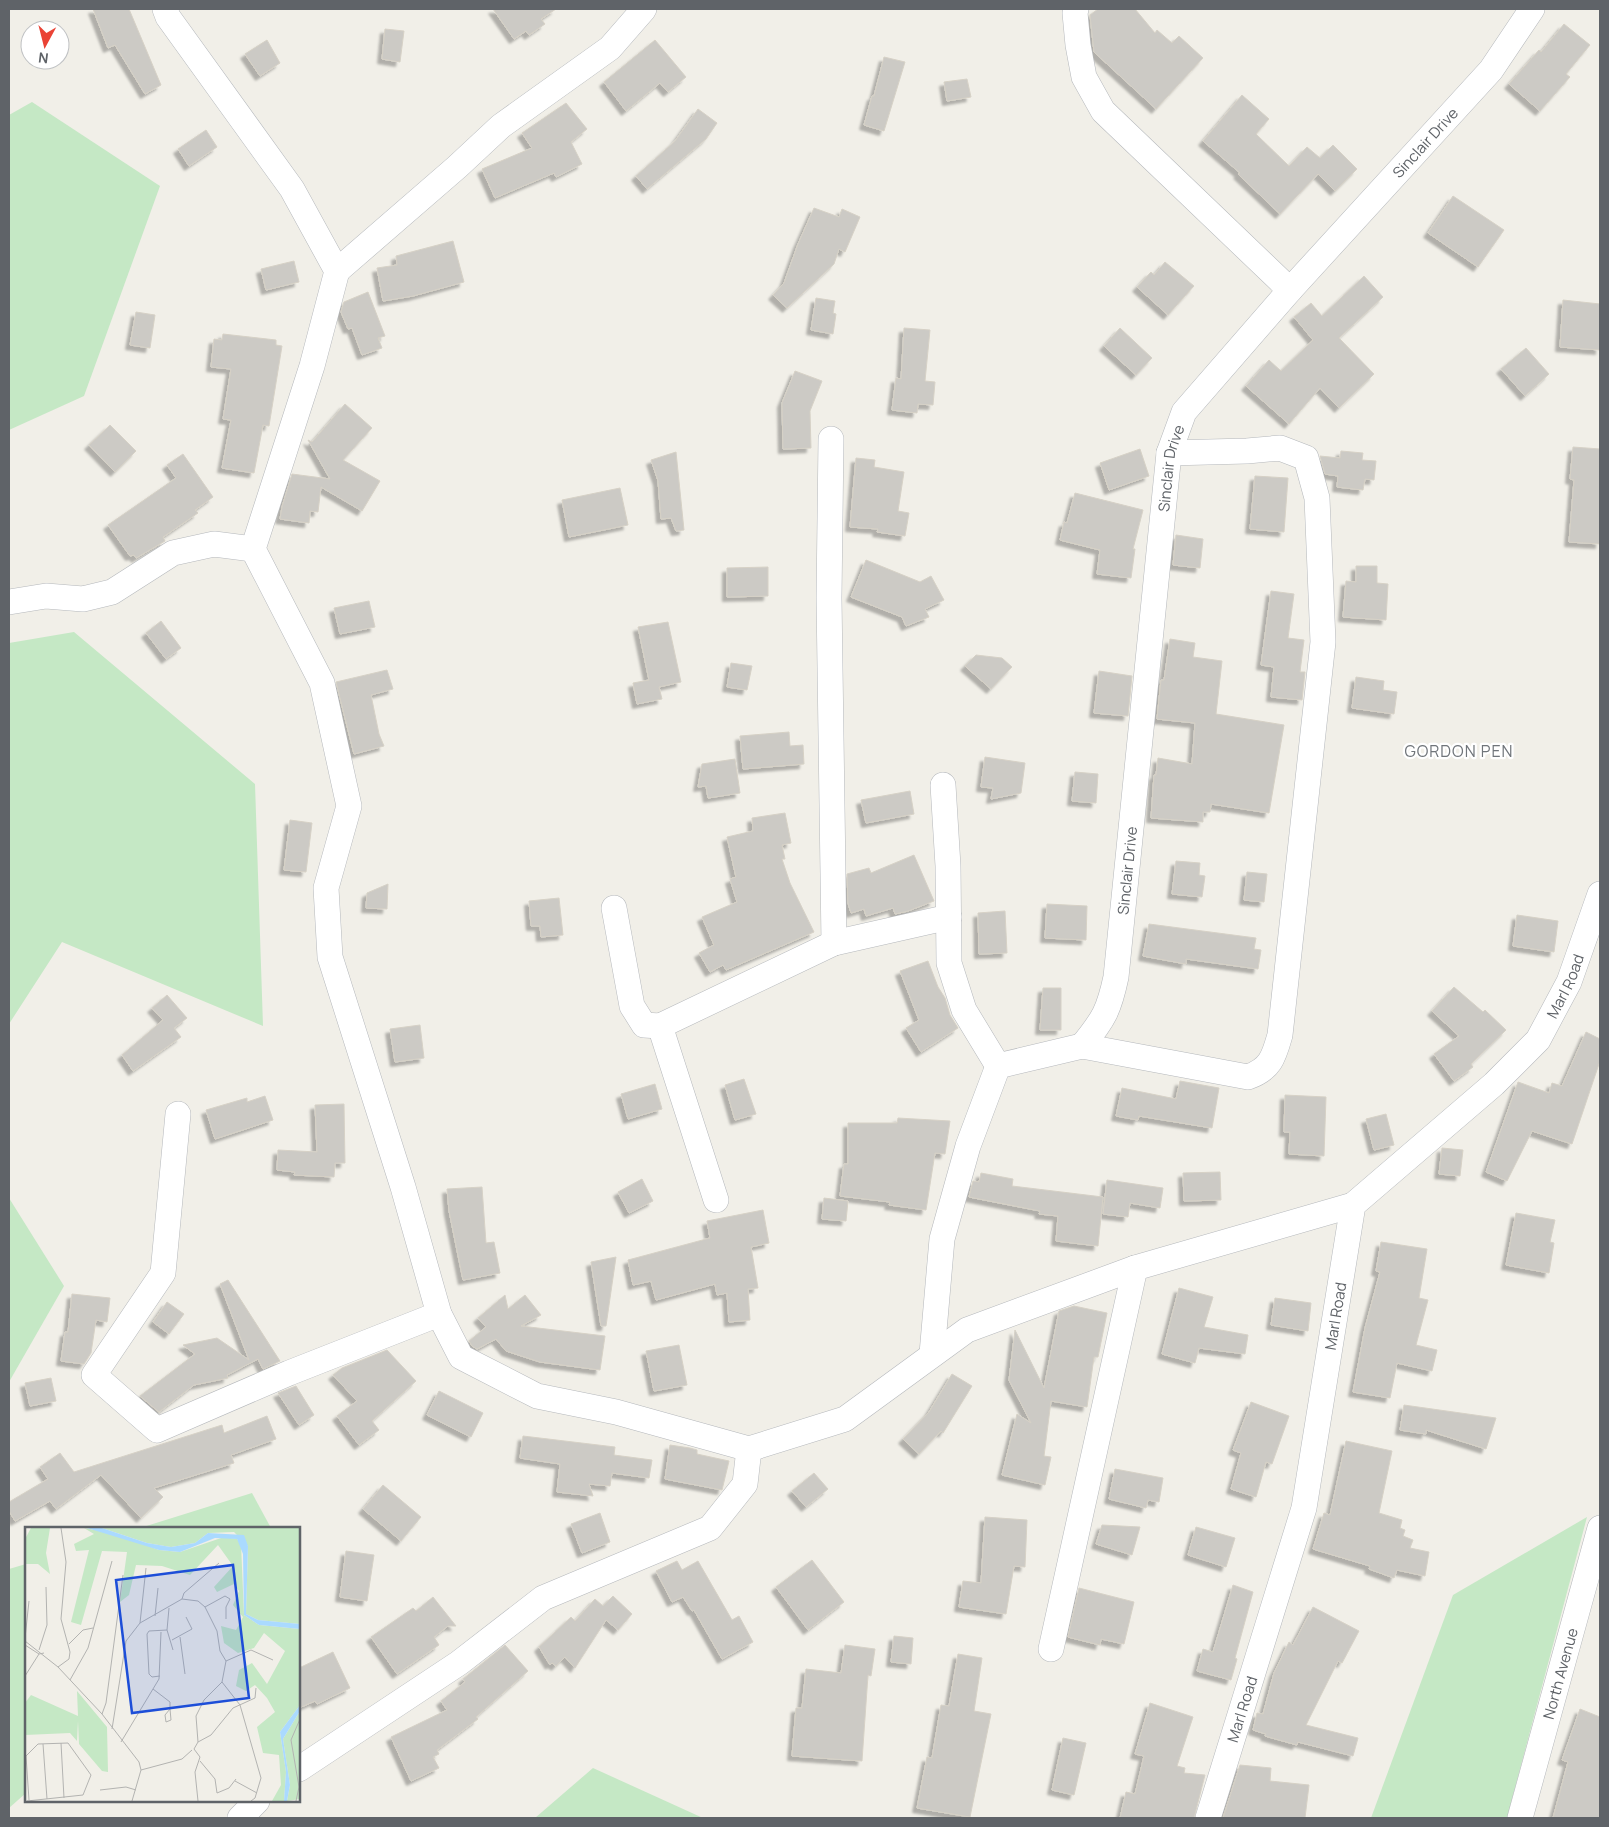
<svg xmlns="http://www.w3.org/2000/svg" width="1609" height="1827" font-family="Manrope,sans-serif">
<style>
.green{fill:#c5e8c5}
.building{fill:#cccac5;stroke:#d6d1c6;filter:url(#shadow)}
.lines{fill:none;stroke-linecap:round;stroke-linejoin:round}
.minor-casing{stroke:#b5b8bc;stroke-width:26}
.minor{stroke:#fff;stroke-width:25}
.labels{text-anchor:middle;dominant-baseline:central;stroke-width:4.5;stroke-linejoin:round;paint-order:stroke}
.street-label{font-size:15px;fill:#5f6368;stroke:#fff}
.neighbourhood-label{font-size:16px;letter-spacing:1px;fill:#70757a;stroke:#fff}
.inset-road{fill:none;stroke:#b3b3b1;stroke-width:1}
.view{fill:#1d4ed8;fill-opacity:0.15;stroke:#1d4ed8;stroke-width:2.5}
.inset-edge{fill:none;stroke:#5f6368;stroke-width:2.5}
</style>
<defs>
<filter id="shadow"><feDropShadow dx="-4.5" dy="4.5" stdDeviation="1" flood-color="#0004"/></filter>
</defs>
<rect width="100%" height="100%" fill="#f1efe8"/>
<g class="green">
<path d="M32,102L160,186L84,396L9,430V115Z"/>
<path d="M74,632L255,784L263,1026L62,942L9,1024V643Z"/>
<path d="M9,1198L64,1286L9,1382Z"/>
<path d="M252,1493L271,1528H140Z"/>
<path d="M1587,1517L1507,1818H1371L1453,1595Z"/>
<path d="M26,1564V1793L9,1808V1569Z"/>
<path d="M593,1768L703,1818H535Z"/>
</g>
<g class="building">
<path d="M93,9H129L161,85L145,94L115,45L108,48Z"/>
<path d="M493,9H556L541,19L545,24L529,35L526,31L514,39Z"/>
<path d="M1098,9H1135L1155,33L1157,30L1172,43L1179,36L1203,58L1156,109L1094,52L1090,15Z"/>
<path d="M1564,24L1590,45L1566,74L1570,77L1540,111L1509,84L1539,50L1541,52Z"/>
<path d="M385,29L404,31L400,62L382,59Z"/>
<path d="M267,40L280,63L260,76L245,54Z"/>
<path d="M655,40L686,77L668,92L660,83L626,111L604,82Z"/>
<path d="M884,57L905,62L884,131L864,125L872,96H874Z"/>
<path d="M967,79L971,97L947,101L944,82Z"/>
<path d="M1242,95L1269,119L1256,134L1289,166L1307,147L1320,158L1333,145L1357,169L1335,191L1318,174L1280,214L1238,174L1240,173L1203,141Z"/>
<path d="M566,103L587,129L571,142L582,164L556,177L554,173L495,198L482,169L532,148L522,133Z"/>
<path d="M698,109L717,123L706,139L647,189L636,176L675,141Z"/>
<path d="M206,130L217,147L189,166L178,149Z"/>
<path d="M1453,196L1504,230L1478,267L1428,233Z"/>
<path d="M814,208L839,217L842,209L860,217L845,252L839,249L834,264L787,308L773,295L784,283L798,244Z"/>
<path d="M453,241L464,282L413,296L383,301L377,268L397,265L396,256Z"/>
<path d="M294,261L299,282L266,290L261,269Z"/>
<path d="M1165,262L1194,286L1168,315L1137,287L1151,272L1154,275Z"/>
<path d="M1364,276L1383,297L1339,338L1374,374L1339,408L1320,388L1289,424L1246,386L1269,360L1281,371L1313,340L1294,317L1311,303L1322,316Z"/>
<path d="M368,292L385,336L378,338L382,348L362,355L352,328L348,329L341,312L344,302Z"/>
<path d="M816,298L835,301L833,313L836,314L833,334L811,330Z"/>
<path d="M1563,300L1600,304V350L1560,347Z"/>
<path d="M136,312L155,315L150,348L130,345Z"/>
<path d="M904,328L930,330L925,381L935,382L933,405L918,404L917,413L892,410L896,378L901,379Z"/>
<path d="M1120,328L1152,358L1136,375L1104,346Z"/>
<path d="M223,334L276,340V345L282,346L269,426L263,425L254,473L222,468L231,420L223,419L231,369L211,367L214,339L222,340Z"/>
<path d="M1526,348L1549,374L1525,396L1501,369Z"/>
<path d="M795,371L822,381L810,411L811,448L783,449L782,403Z"/>
<path d="M345,404L372,428L343,460L380,481L362,511L321,487L318,512L310,511L309,523L280,519L282,507L292,474L330,479L308,440L312,442Z"/>
<path d="M110,425L136,451L115,472L89,445Z"/>
<path d="M1573,447L1600,449V544L1569,542L1574,480L1570,479Z"/>
<path d="M1140,449L1149,476L1109,490L1100,463Z"/>
<path d="M1341,451L1363,453L1362,460L1376,461L1374,480L1365,479L1363,490L1337,487L1338,476L1325,474L1320,456L1340,458Z"/>
<path d="M676,452L684,530L676,531L671,518L661,519L658,481L651,460Z"/>
<path d="M183,454L213,497L195,510L198,513L163,537L165,541L136,558L134,555L130,556L108,525L176,478L167,465Z"/>
<path d="M856,458L875,460L874,467L904,472L898,511L909,513L905,536L877,532L878,529L850,527Z"/>
<path d="M1255,476L1288,478L1284,532L1250,529Z"/>
<path d="M620,488L628,525L569,537L562,500Z"/>
<path d="M1075,493L1143,510L1133,549H1135L1131,578L1097,574L1100,550L1060,540L1064,522L1067,523Z"/>
<path d="M1176,535L1203,539L1200,568L1173,565Z"/>
<path d="M866,560L920,582L931,576L944,600L925,609L929,617L906,626L902,617L851,597Z"/>
<path d="M1356,566H1377V583L1388,584L1386,620L1343,617L1346,581L1356,582Z"/>
<path d="M768,567V596L727,597V568Z"/>
<path d="M1271,591L1294,594L1288,638L1304,640L1300,672H1305L1302,700L1271,697L1274,667L1261,665Z"/>
<path d="M369,601L375,627L340,634L334,608Z"/>
<path d="M161,621L181,648L166,659L146,633Z"/>
<path d="M668,622L681,682L659,687L662,699L637,704L633,683L649,680L638,627Z"/>
<path d="M1170,639L1195,643L1193,657L1222,661L1216,714L1284,725L1269,813L1211,804L1210,812H1203V822L1151,818L1154,775H1156L1158,758L1192,764L1195,723L1157,719L1161,680H1164Z"/>
<path d="M976,655L1002,658L1012,667L991,689L965,666Z"/>
<path d="M731,663L752,666L747,690L727,687Z"/>
<path d="M387,670L393,689L371,695L379,734L384,746L354,754L336,682Z"/>
<path d="M1099,671L1132,676L1128,716L1094,713Z"/>
<path d="M1356,677L1384,681L1383,690L1397,692L1394,714L1352,708Z"/>
<path d="M789,732L790,746L803,745L804,764L743,769L740,736Z"/>
<path d="M985,757L1025,763L1021,793L991,799L993,788L981,787Z"/>
<path d="M735,759L740,793L708,798L706,786L698,787L702,764Z"/>
<path d="M1075,772L1098,774L1096,803L1072,801Z"/>
<path d="M910,791L914,814L866,823L861,800Z"/>
<path d="M785,813L791,843L782,845L785,859H782L790,883L814,932L726,970L723,965L710,972L699,953L714,945L702,917L737,902L730,879L736,877L727,837L753,831L752,818Z"/>
<path d="M290,820L312,823L306,872L284,870Z"/>
<path d="M914,855L934,901L908,911L895,914L893,908L866,916L864,909L851,913L848,903L847,874L869,868L871,873Z"/>
<path d="M1176,861L1200,863L1199,875L1205,876L1202,897L1172,894Z"/>
<path d="M1247,872L1267,874L1264,902L1244,900Z"/>
<path d="M388,884L387,909L366,908L367,893Z"/>
<path d="M559,898L563,935L541,937L540,926H531L529,901Z"/>
<path d="M1047,904L1087,906L1086,940L1045,938Z"/>
<path d="M1005,911L1007,953L979,954L978,913Z"/>
<path d="M1517,915L1558,921L1554,952L1513,946Z"/>
<path d="M1149,924L1256,938L1254,949L1261,950L1258,969L1186,959V964L1143,956Z"/>
<path d="M928,961L938,987L945,998L950,1015L958,1028L921,1052L906,1028L919,1020L900,971Z"/>
<path d="M1454,987L1483,1012L1485,1010L1506,1030L1471,1064L1473,1067L1454,1081L1434,1054L1459,1036L1432,1011Z"/>
<path d="M1043,988H1061V1030H1040Z"/>
<path d="M167,995L187,1018L174,1028L181,1037L133,1071L122,1055L163,1020L152,1008Z"/>
<path d="M420,1025L424,1058L395,1062L390,1029Z"/>
<path d="M1586,1032L1600,1039V1061L1572,1144L1532,1131L1507,1181L1486,1172L1518,1082L1549,1093L1552,1083L1562,1086Z"/>
<path d="M744,1079L756,1114L735,1120L725,1085Z"/>
<path d="M1180,1081L1219,1088L1212,1128L1139,1116L1138,1120L1116,1116L1122,1088L1176,1099Z"/>
<path d="M655,1084L662,1109L628,1119L621,1094Z"/>
<path d="M1285,1095L1326,1097L1324,1156L1289,1154L1290,1132H1284Z"/>
<path d="M265,1096L273,1120L215,1139L206,1110L247,1098V1102Z"/>
<path d="M344,1104L345,1163H335L334,1177L294,1175L295,1172L277,1170L278,1150L317,1152L315,1105Z"/>
<path d="M1386,1114L1394,1145L1374,1150L1366,1119Z"/>
<path d="M898,1118L950,1121L945,1154L935,1153L926,1210L889,1205L890,1202L840,1196L844,1164H848V1123H897Z"/>
<path d="M1442,1148L1463,1150L1460,1176L1439,1174Z"/>
<path d="M1220,1172L1221,1200L1184,1201L1183,1173Z"/>
<path d="M981,1173L1013,1179L1012,1186L1103,1197L1098,1246L1056,1241L1058,1216L1039,1214L1040,1211L969,1197L973,1181L979,1182Z"/>
<path d="M642,1179L653,1201L629,1213L618,1192Z"/>
<path d="M1107,1180L1163,1188L1160,1208L1130,1203L1128,1217L1103,1214Z"/>
<path d="M482,1187L486,1243L494,1242L500,1273L463,1280L449,1211L447,1189Z"/>
<path d="M824,1198L848,1201L846,1221L822,1219Z"/>
<path d="M763,1210L769,1243L751,1247L758,1288L748,1289L750,1320L729,1322L727,1293L717,1295L715,1284L656,1300L651,1281L633,1285L628,1260L710,1238L707,1221Z"/>
<path d="M1516,1213L1555,1220L1550,1242L1554,1243L1549,1273L1506,1265Z"/>
<path d="M1381,1242L1427,1249L1419,1298L1428,1300L1416,1345L1437,1350L1432,1371L1397,1363L1390,1398L1353,1392L1365,1328L1380,1272L1376,1271Z"/>
<path d="M616,1257L606,1326H601L591,1262Z"/>
<path d="M228,1280L280,1361L263,1369L258,1359L227,1375L228,1378L194,1385L159,1412L140,1396L195,1354L183,1345L217,1338L249,1360L220,1284Z"/>
<path d="M1179,1288L1213,1297L1204,1327L1248,1335L1245,1354L1199,1348L1195,1363L1162,1354Z"/>
<path d="M72,1294L110,1298L107,1322L96,1320L91,1353L84,1364L61,1361L65,1332H68Z"/>
<path d="M505,1295L508,1309L525,1295L541,1315L521,1326L605,1336L600,1370L540,1362L506,1351L496,1339L477,1349L472,1346L469,1341L486,1327L478,1318Z"/>
<path d="M1275,1298L1311,1303L1308,1331L1271,1325Z"/>
<path d="M167,1302L184,1314L169,1334L153,1322Z"/>
<path d="M1074,1306L1107,1313L1098,1357H1094L1087,1407L1051,1401L1044,1456L1051,1457L1045,1485L1002,1475L1017,1414L1031,1423L1009,1380L1015,1330L1044,1388L1059,1311Z"/>
<path d="M679,1345L687,1385L654,1391L646,1351Z"/>
<path d="M387,1350L416,1381L372,1421L379,1430L359,1445L337,1416L357,1401L333,1375L342,1368Z"/>
<path d="M952,1374L972,1386L943,1433L941,1431L919,1454L903,1439L929,1412Z"/>
<path d="M51,1378L56,1401L30,1406L25,1383Z"/>
<path d="M296,1386L314,1415L299,1425L278,1393Z"/>
<path d="M439,1391L483,1413L471,1437L427,1415Z"/>
<path d="M1251,1402L1289,1416L1272,1464L1266,1462L1256,1497L1231,1489L1241,1453L1233,1450Z"/>
<path d="M1404,1405L1496,1418L1486,1449L1426,1430V1434L1400,1430Z"/>
<path d="M267,1416L276,1439L231,1455L234,1463L154,1488L163,1497L141,1518L101,1475L56,1509L50,1501L15,1521L9,1511V1502L48,1479L40,1467L60,1453L74,1472L222,1425L224,1433Z"/>
<path d="M523,1436L615,1447L614,1455L652,1460L649,1478L612,1473L610,1486L589,1484L593,1496L557,1492L560,1464L520,1458Z"/>
<path d="M1346,1441L1392,1451L1379,1513L1402,1520L1400,1528L1405,1530L1403,1536L1413,1540L1410,1548L1429,1552L1425,1576L1397,1570L1394,1578L1369,1569L1370,1566L1313,1549L1324,1513L1330,1515Z"/>
<path d="M670,1445L690,1448L697,1450V1454L729,1461L722,1490L665,1479Z"/>
<path d="M1115,1469L1163,1478L1159,1502L1148,1500L1146,1508L1109,1499Z"/>
<path d="M814,1473L828,1489L806,1507L792,1491Z"/>
<path d="M383,1485L421,1517L401,1541L363,1509Z"/>
<path d="M600,1513L610,1542L582,1553L571,1524Z"/>
<path d="M985,1517L1027,1520L1025,1567L1014,1566L1006,1614L959,1607L963,1581L981,1583Z"/>
<path d="M1102,1525L1140,1527L1132,1555L1096,1544Z"/>
<path d="M1196,1527L1235,1538L1226,1567L1188,1555Z"/>
<path d="M346,1551L374,1555L367,1601L340,1597Z"/>
<path d="M812,1560L844,1602L808,1630L776,1587Z"/>
<path d="M677,1561L682,1570L698,1561L732,1620L739,1616L753,1642L722,1659L694,1610L692,1611L683,1597L672,1602L656,1571Z"/>
<path d="M1233,1585L1253,1592L1235,1658L1237,1659L1231,1680L1197,1671L1203,1649L1213,1652Z"/>
<path d="M1079,1588L1134,1602L1124,1644L1101,1639L1100,1645L1068,1637Z"/>
<path d="M613,1596L632,1614L618,1630L606,1620L575,1668L565,1657L556,1666L552,1663L550,1665L539,1647L571,1617L575,1621L595,1599L603,1606Z"/>
<path d="M433,1597L456,1626H448L434,1637L439,1645L397,1674L371,1637L413,1608L416,1611Z"/>
<path d="M1313,1607L1359,1631L1342,1663L1338,1661L1306,1725L1358,1738L1353,1756L1298,1742L1297,1745L1265,1736L1266,1734L1253,1730L1257,1713L1263,1714L1274,1673L1289,1642L1293,1645Z"/>
<path d="M894,1636L913,1638L911,1664L891,1662Z"/>
<path d="M505,1645L528,1671L476,1717L478,1719L437,1750L439,1754L433,1757L439,1768L411,1781L391,1737L447,1710L441,1701L465,1682L463,1679Z"/>
<path d="M845,1645L875,1649L871,1676L868,1675L862,1761L792,1756L796,1708H802L806,1669L841,1673Z"/>
<path d="M333,1652L350,1688L317,1704L315,1701L299,1708V1668Z"/>
<path d="M958,1654L982,1658L974,1711L991,1714L970,1817L917,1808L927,1757L932,1758L941,1705L949,1706Z"/>
<path d="M1150,1703L1193,1717L1177,1766L1185,1768L1184,1773L1205,1775L1194,1818H1120L1126,1792L1135,1794L1144,1756L1135,1754Z"/>
<path d="M1580,1709L1600,1717V1818H1553L1568,1762L1562,1760Z"/>
<path d="M1063,1738L1086,1743L1074,1795L1052,1790Z"/>
<path d="M1240,1765L1271,1768L1270,1781L1309,1785L1305,1818H1223Z"/>
</g>
<g class="lines">
<g class="minor-casing">
<g id="minor">
<path d="M165,9L168,17L292,189L337,271L312,366L253,549L322,683L349,806L326,888L330,957L403,1187L439,1314L461,1357L537,1396L616,1412L749,1449L845,1419L967,1330L1135,1268L1353,1205"/>
<path d="M1076,9L1075,13L1078,45L1084,77L1103,111L1290,290"/>
<path d="M337,271L457,167L501,126L610,48L644,9"/>
<path d="M831,439L829,598L834,943"/>
<path d="M9,602L46,596L83,599L112,592L173,553L214,544L253,549"/>
<path d="M943,785L948,866L949,963L964,1010L998,1066"/>
<path d="M614,908L632,1006L644,1025L660,1026"/>
<path id="s1" d="M1082,1046C1104,1019 1109,1010 1116,977L1169,453L1184,412L1290,290L1491,70L1532,9"/>
<path d="M178,1114L163,1273L94,1375L157,1430L289,1373L439,1314"/>
<path d="M716,1200L660,1026L834,943L949,917"/>
<path d="M932,1354L942,1239L968,1146L998,1066L1082,1046L1248,1077C1271,1069 1274,1056 1280,1035L1323,642L1317,498L1306,458L1280,448L1247,451L1169,453"/>
<path d="M1051,1649L1135,1268"/>
<path d="M299,1769L459,1663L543,1598L710,1528L745,1484L749,1449"/>
<path d="M240,1818L257,1801"/>
<path id="s2" d="M1208,1818L1304,1508L1353,1205L1494,1084L1538,1040L1569,982L1600,894"/>
<path id="s3" d="M1520,1818L1600,1528"/>
</g>
</g>
<use href="#minor" class="minor"/>
</g>
<g class="labels">
<g class="street-label">
<text stroke="none"><textPath href="#s1" startOffset="1010">Sinclair Drive</textPath></text>
<text stroke="none"><textPath href="#s1" startOffset="590">Sinclair Drive</textPath></text>
<text stroke="none"><textPath href="#s1" startOffset="185">Sinclair Drive</textPath></text>
<text stroke="none"><textPath href="#s2" startOffset="940">Marl Road</textPath></text>
<text stroke="none"><textPath href="#s2" startOffset="519">Marl Road</textPath></text>
<text stroke="none"><textPath href="#s3" startOffset="150">North Avenue</textPath></text>
<text stroke="none"><textPath href="#s2" startOffset="114">Marl Road</textPath></text>
</g>
<g class="neighbourhood-label">
<text x="1459" y="751">GORDON PEN</text>
</g>
</g>
<g transform="translate(25 1527)">
<rect width="275" height="275" fill="#f1efe8"/>
<path d="M6,1H25L21,26L25,47L13,37H0V12ZM59,1L88,6L134,23L155,25L199,10L212,12L216,17L219,88L234,98L275,102V178L255,205L261,245L259,274H247L256,258L254,228L238,226L232,200L250,185L242,171L230,158L221,164L211,159L214,143L227,136L242,157L260,124L239,106L229,121L213,126L199,116L196,99L211,103L218,90L208,78L214,64L209,57L192,65L189,60L208,39L193,18L165,48L137,39L111,38L104,68L95,75L102,25L77,24L56,98L46,95L64,23L51,24L49,17L69,7ZM77,1H275V97L233,93L221,87L223,19L209,5L183,6L170,16L146,20L122,16ZM52,164L82,200L83,245L77,244L54,217L53,194L52,214L45,206L0,208V176L6,168L53,189ZM275,184V272L262,274L265,258L258,212Z" fill="#c5e8c5"/>
<path d="M62,1H77L122,16L146,20L170,16L183,6L219,8L223,19L221,87L233,93L275,97V102L234,98L219,88L218,27L212,12L190,11L155,25L134,23ZM275,178V184L258,212L265,258L262,274H259L261,245L255,205Z" fill="#aadaff"/>
<path class="inset-road" d="M157,72L159,66L194,36M180,80L200,69L205,72L201,80V92M130,89L133,61M115,96L157,72L173,74L180,80L192,104L195,124L201,134L197,155L215,178L236,251L230,271L226,274M142,103L148,123M155,110L160,147M0,111L4,74M147,113L167,102L161,90M0,114L33,140L77,187L114,235L116,243L107,274M44,117L58,103L68,101M0,118L14,127L19,126M14,123L22,98L21,60M201,134L226,123L248,133M33,140L44,132L45,125L36,92L41,35L36,1M0,149L14,127M135,149L127,150L124,147L122,107L124,104L142,103L144,81M45,153L63,121L87,34M128,162L145,175V182L140,188L141,195L146,193L145,182M77,187L81,176L98,48M87,202L101,114L115,96L121,41M96,215L134,152L136,105M173,215L186,208L208,181L230,171L231,161M36,216L39,271M18,217L22,272M175,234L190,252L192,266L204,261L211,252M116,243L157,232L167,223M210,254L232,266M75,263L101,260L111,263M2,274L58,268L66,248L43,216L13,217L1,229L4,273M173,274L170,245L175,230L169,222L173,215L171,189L179,173L197,155M271,274L274,260L266,213L275,192"/>
<path class="view" d="M208,38L224,171L107,186L91,53Z"/>
<rect width="275" height="275" class="inset-edge"/>
</g>
<rect width="1609" height="1827" fill="none" stroke="#5f6368" stroke-width="20"/>
<g transform="translate(45 45) rotate(187)"><circle r="24" fill="#ffffff" stroke="#bfc1c3"/>
<path d="M0-4L9 19L0 12L-9 19Z" fill="#ea4335"/>
<text y="-8" font-size="14" font-weight="bold" text-anchor="middle" fill="#5f6368">N</text>
</g>
</svg>
